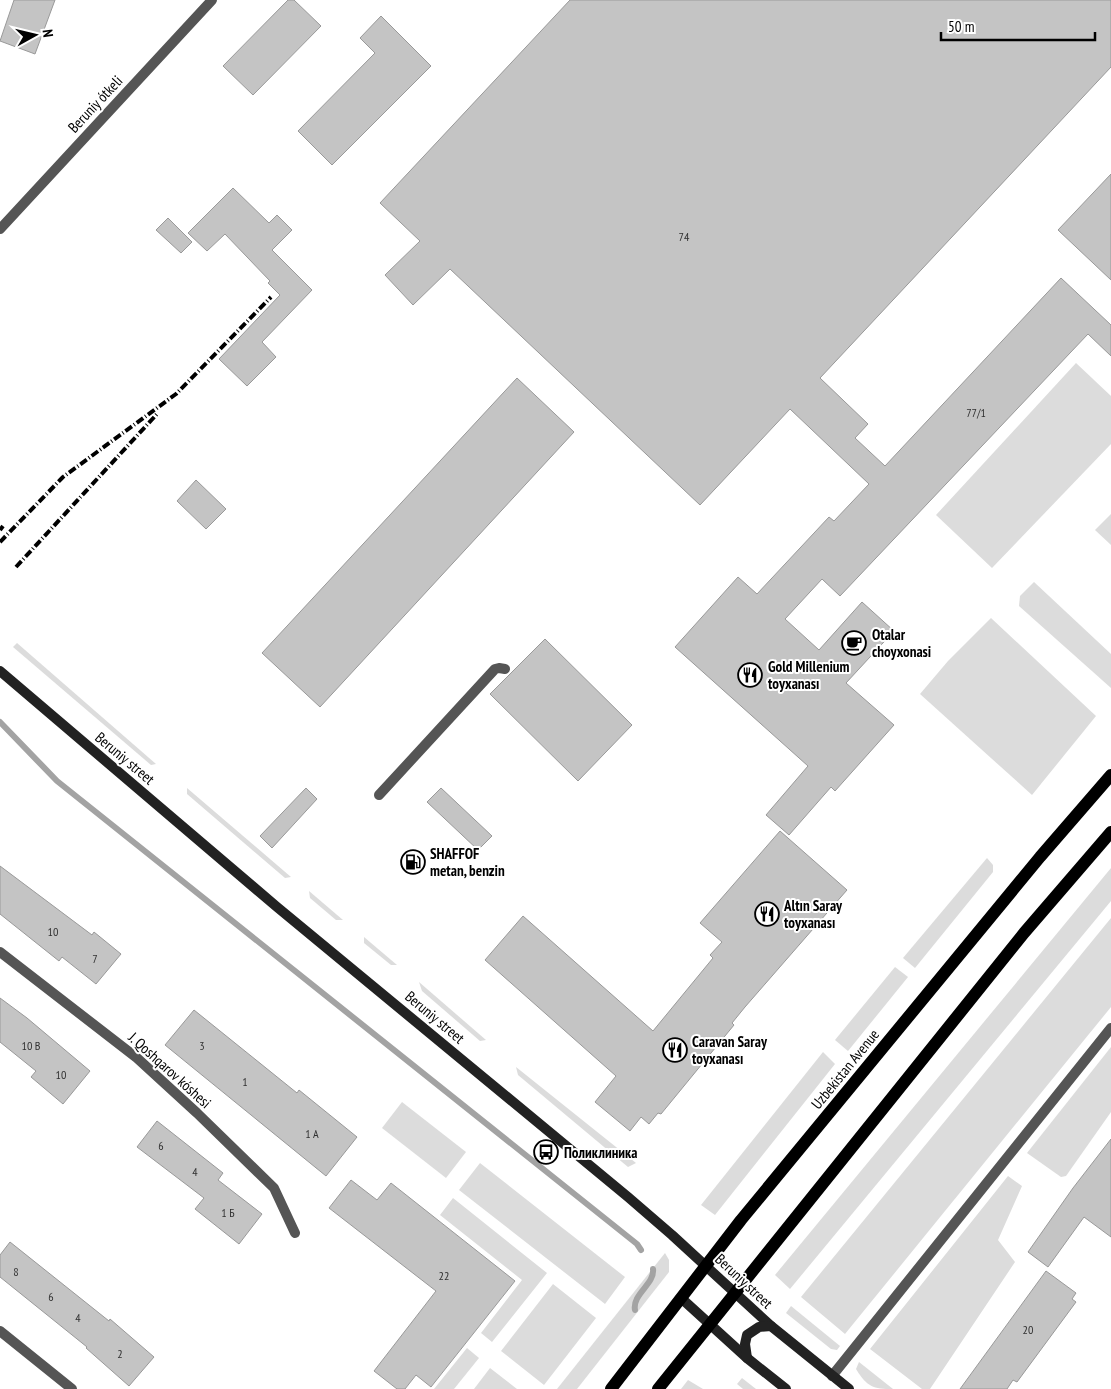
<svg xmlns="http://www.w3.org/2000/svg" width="1111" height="1389" font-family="'PT Sans Narrow',sans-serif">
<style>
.green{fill:#dcdcdc}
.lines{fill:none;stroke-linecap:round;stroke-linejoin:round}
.stream{stroke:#a3a3a3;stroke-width:6}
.building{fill:#c4c4c4;stroke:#999}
.lane{stroke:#555;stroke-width:10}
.street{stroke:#555;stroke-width:10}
.secondary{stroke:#222;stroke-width:10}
.primary{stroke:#000;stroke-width:12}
.rail{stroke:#000;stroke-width:4;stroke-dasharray:8 2.5 1 2.5;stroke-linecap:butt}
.labels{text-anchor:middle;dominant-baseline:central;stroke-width:4;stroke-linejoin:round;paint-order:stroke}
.number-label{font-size:12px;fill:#313131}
.street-label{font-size:15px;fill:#000;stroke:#fff}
.poi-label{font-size:15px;font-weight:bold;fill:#000;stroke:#fff;text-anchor:start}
</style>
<rect width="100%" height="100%" fill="#fff"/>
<g class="green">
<path d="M1076,363L1111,396V444L992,568L936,515Z"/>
<path d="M1111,514V545L1095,530Z"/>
<path d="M1034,582L1111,654V688L1019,606L1020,596Z"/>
<path d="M991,618L1096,716L1032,795L920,694L948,661Z"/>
<path d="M17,643L156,764L151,765L13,647Z"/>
<path d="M187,788L291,877L285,878L187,794Z"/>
<path d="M987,858L993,865V872L915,968L903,958Z"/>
<path d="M1111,868V901L790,1289L775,1275Z"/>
<path d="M309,891L343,920H336L310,898Z"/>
<path d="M1111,918V1007L845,1334L801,1297Z"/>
<path d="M364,937L397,965H391L364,943Z"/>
<path d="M895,967L908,977L848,1051L835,1040Z"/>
<path d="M419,982L486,1040L480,1041L422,991Z"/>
<path d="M1111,1047V1112L1066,1176L1061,1177L1027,1153Z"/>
<path d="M823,1052L835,1064L715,1215L701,1205Z"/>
<path d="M516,1067L636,1163L628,1167L518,1075Z"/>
<path d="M402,1102L466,1152L446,1178L382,1128Z"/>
<path d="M480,1163L625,1277L605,1304L459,1190Z"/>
<path d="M1008,1176L1022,1186L998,1240L1015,1262L930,1389H922L870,1349Z"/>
<path d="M453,1198L547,1273L492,1342L481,1333L522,1280L440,1215Z"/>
<path d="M665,1253L669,1260V1272L577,1389H557Z"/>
<path d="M553,1284L596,1318L544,1385L501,1351Z"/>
<path d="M791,1306L840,1346L837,1350L831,1349L786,1313Z"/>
<path d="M467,1348L479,1358L454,1389H434Z"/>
<path d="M859,1362L893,1389C873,1389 867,1387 856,1369Z"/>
<path d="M490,1368L517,1389H474Z"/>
<path d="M742,1378L756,1389H743L737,1384Z"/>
<path d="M688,1380L703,1389H681Z"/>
</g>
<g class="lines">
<g class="stream">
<path d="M0,722L57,781L637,1244L641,1250"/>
<path d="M635,1310C632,1294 655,1284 653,1269"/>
</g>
</g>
<g class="building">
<path d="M14,0H55L35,54L0,41Z"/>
<path d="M288,0H294L321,26L253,95L223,66Z"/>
<path d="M570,0H1111V67L820,378L868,424L855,438L885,466L1061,278L1111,325V356L1088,334L840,596L822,579L785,619L819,650L862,602L894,631L846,683L894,725L835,791L831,787L789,835L766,815L808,766L675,647L738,577L757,594L829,517L834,521L869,484L790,409L700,505L450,269L413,305L385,275L420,241L380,203Z"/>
<path d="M381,16L431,66L332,165L298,131L375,53L360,38Z"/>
<path d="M1111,174V280L1058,230Z"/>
<path d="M233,188L269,223L277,215L292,230L272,250L312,290L262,342L276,357L247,386L219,359L280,295L268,283L270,281L225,234L207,251L188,233Z"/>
<path d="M168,218L192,242L181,253L156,230Z"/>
<path d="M517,378L574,432L320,707L262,653Z"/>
<path d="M196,480L226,509L206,529L177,501Z"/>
<path d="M545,639L632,725L578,781L490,694Z"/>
<path d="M306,788L317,799L272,848L260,836Z"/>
<path d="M441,788L492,836L478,850L427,802Z"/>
<path d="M780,831L847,890L745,1007L732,1023L734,1025L661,1114L658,1113L649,1124L641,1117L630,1131L595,1102L616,1076L485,960L523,916L653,1031L713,958L710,955L722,942L700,923Z"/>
<path d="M0,866L92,935L94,932L121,954L96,984L62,957L59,961L0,914Z"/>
<path d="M0,998L27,1018L90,1071L63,1104L31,1077L36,1071L0,1042Z"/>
<path d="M194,1010L297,1093L299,1090L357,1137L326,1176L165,1045Z"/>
<path d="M157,1121L223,1173L218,1180L262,1214L239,1244L195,1209L204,1198L137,1147Z"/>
<path d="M1111,1139V1237L1084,1217L1048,1267L1028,1252L1073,1188Z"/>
<path d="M351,1180L377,1200L391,1183L515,1281L431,1387L416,1375L405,1389H397L374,1371L436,1291L329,1208Z"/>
<path d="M10,1242L109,1321L110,1319L154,1357L129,1386L86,1348L87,1347L0,1277V1255Z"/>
<path d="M1046,1271L1076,1293L1072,1299L1076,1302L1017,1382L1013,1380L1007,1389H960Z"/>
</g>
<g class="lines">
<g class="lane">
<path d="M0,229L212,0"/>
<path d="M379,795L495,669L499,668L505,669"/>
</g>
<g class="street">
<path d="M0,952L137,1058L197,1113L274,1188L295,1233"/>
<path d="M0,1331L72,1389"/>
<path d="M832,1376L1111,1028"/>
</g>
<g class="secondary">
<path d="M0,671L277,907L628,1197L672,1235L771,1326L849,1389"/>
<path d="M681,1298L747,1358L786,1389"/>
<path d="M747,1358L745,1344L747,1335L759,1327L771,1326"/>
</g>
<g class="primary">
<path d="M611,1389L741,1220L1040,857L1111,775"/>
<path d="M658,1389L1024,933L1111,832"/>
</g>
<g class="rail">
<path d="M0,530L3,526"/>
<path d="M0,542L63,477L176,394L271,297"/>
<path d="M16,567L157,414"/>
</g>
</g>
<defs>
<g id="cafe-ring" transform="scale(1.25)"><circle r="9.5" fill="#fff" stroke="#000" stroke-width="1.5"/><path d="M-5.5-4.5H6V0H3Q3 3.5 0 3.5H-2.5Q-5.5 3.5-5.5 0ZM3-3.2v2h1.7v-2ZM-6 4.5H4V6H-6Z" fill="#000"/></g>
<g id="restaurant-ring" transform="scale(1.25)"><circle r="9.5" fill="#fff" stroke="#000" stroke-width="1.5"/><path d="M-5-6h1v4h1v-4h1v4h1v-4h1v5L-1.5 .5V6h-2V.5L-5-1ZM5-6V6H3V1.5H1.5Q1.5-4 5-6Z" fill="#000"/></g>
<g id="fuel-ring" transform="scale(1.25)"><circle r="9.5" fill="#fff" stroke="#000" stroke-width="1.5"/><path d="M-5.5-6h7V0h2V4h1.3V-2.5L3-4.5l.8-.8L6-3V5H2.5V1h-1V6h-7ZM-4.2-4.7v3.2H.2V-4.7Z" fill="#000"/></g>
<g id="bus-ring" transform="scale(1.25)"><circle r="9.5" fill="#fff" stroke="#000" stroke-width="1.5"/><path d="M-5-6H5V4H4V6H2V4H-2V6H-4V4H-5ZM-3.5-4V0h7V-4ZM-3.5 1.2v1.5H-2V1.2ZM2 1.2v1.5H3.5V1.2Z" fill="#000"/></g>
</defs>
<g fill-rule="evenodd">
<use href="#cafe-ring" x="854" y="643"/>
<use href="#restaurant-ring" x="750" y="675"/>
<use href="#fuel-ring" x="413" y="862"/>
<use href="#restaurant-ring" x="767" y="914"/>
<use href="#restaurant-ring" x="675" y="1050"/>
<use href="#bus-ring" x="546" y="1152"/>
</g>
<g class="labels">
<g class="number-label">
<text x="684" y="236">74</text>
<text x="976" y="412">77/1</text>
<text x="53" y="931">10</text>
<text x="95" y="958">7</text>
<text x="31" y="1045">10 В</text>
<text x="202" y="1045">3</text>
<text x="61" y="1074">10</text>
<text x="245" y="1081">1</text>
<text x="312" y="1133">1 А</text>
<text x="161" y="1145">6</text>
<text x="195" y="1171">4</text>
<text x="228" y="1212">1 Б</text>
<text x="16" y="1271">8</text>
<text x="444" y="1275">22</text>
<text x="51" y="1296">6</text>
<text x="78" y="1317">4</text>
<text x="1028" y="1329">20</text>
<text x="120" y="1353">2</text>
</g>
<g class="street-label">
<text transform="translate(95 104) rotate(-47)">Beruniy ótkeli</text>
<text transform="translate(125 758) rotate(40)">Beruniy street</text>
<text transform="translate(435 1017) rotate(40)">Beruniy street</text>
<text transform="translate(845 1069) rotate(-51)">Uzbekistan Avenue</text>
<text transform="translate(170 1070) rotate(42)">J. Qoshqarov kóshesi</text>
<text transform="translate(744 1281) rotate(43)">Beruniy street</text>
</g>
<g class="poi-label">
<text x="872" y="634">Otalar<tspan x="872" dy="17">choyxonasi</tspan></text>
<text x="768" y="666">Gold Millenium<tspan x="768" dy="17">toyxanası</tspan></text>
<text x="430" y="853">SHAFFOF<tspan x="430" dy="17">metan, benzin</tspan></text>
<text x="784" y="905">Altın Saray<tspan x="784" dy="17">toyxanası</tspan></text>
<text x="692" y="1041">Caravan Saray<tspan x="692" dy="17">toyxanası</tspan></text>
<text x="564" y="1152">Поликлиника</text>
</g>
</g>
<g transform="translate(35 35) rotate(82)" stroke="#ffffff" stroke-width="4" paint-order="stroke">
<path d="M0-4L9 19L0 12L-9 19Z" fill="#000000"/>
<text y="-8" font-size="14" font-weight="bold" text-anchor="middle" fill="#000000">N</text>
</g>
<path d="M941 32v8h154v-8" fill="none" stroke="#000000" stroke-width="2.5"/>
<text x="948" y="32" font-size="15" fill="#000000" stroke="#ffffff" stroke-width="4" paint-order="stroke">50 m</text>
</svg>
